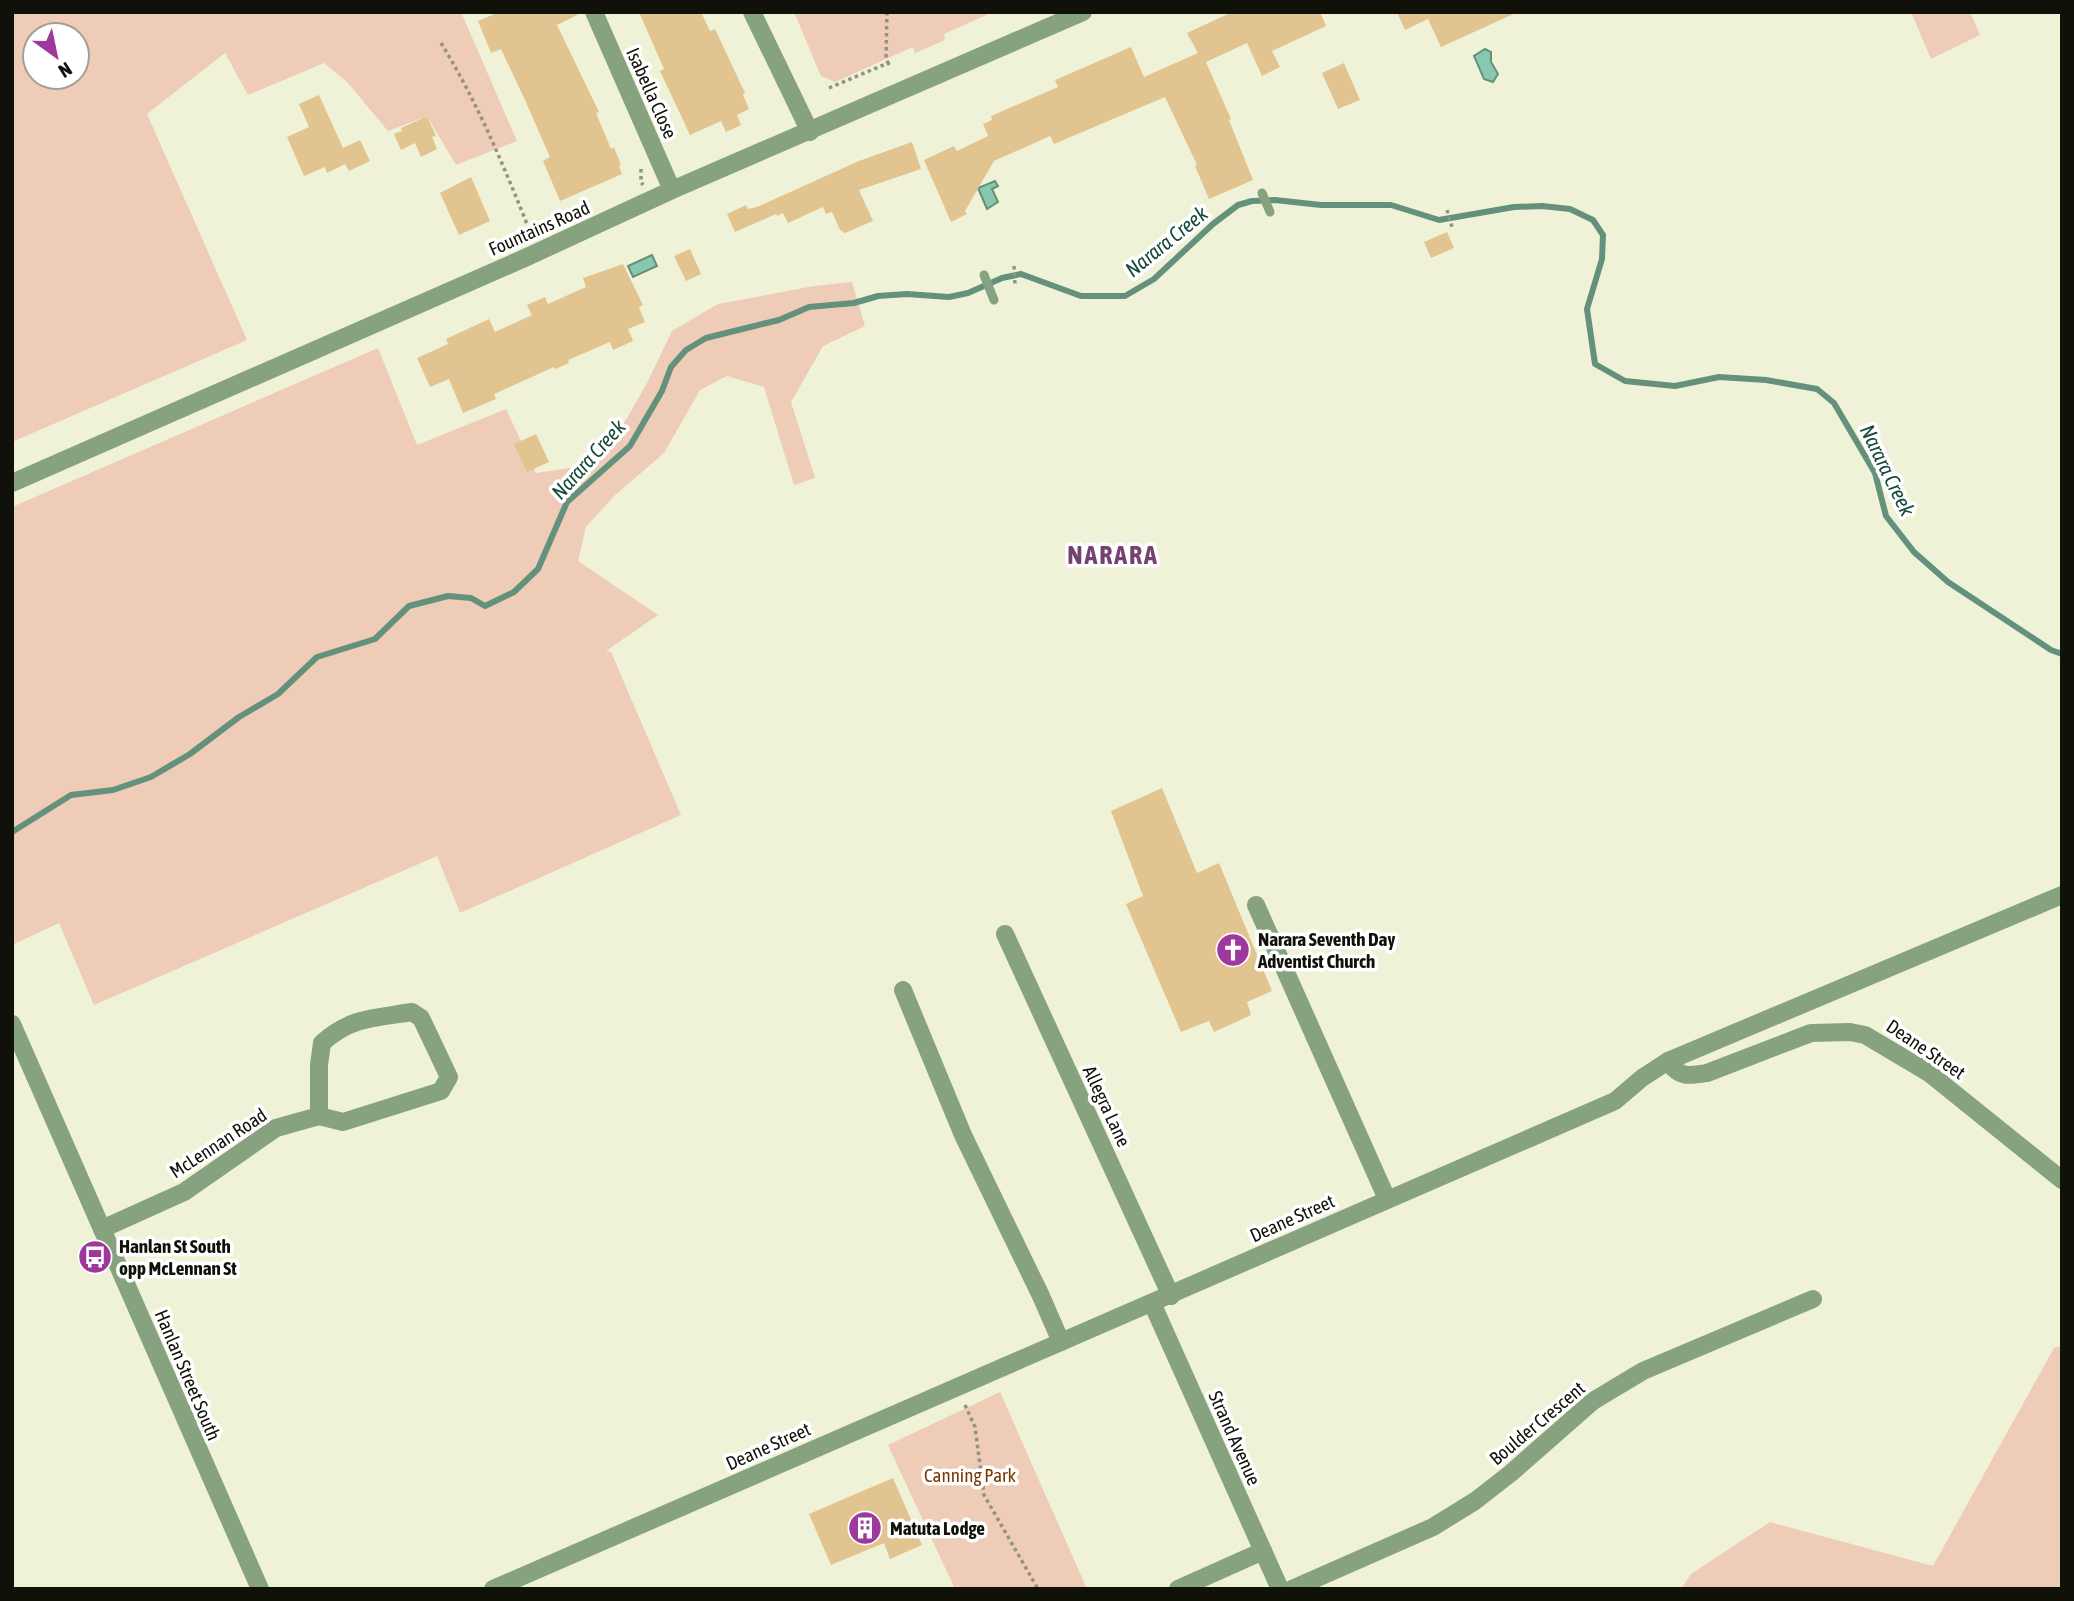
<svg xmlns="http://www.w3.org/2000/svg" width="2074" height="1601" font-family="'Asap Condensed',sans-serif">
<style>
.green{fill:#eeccb7;fill-rule:evenodd}
.water{fill:#87c8ae;stroke:#63917c;stroke-width:2}
.lines{fill:none;stroke-linecap:round;stroke-linejoin:round}
.stream{stroke:#63917c;stroke-width:6}
.building{fill:#e1c490}
.path{stroke:#929480;stroke-width:3.5;stroke-dasharray:3.5 3.5;stroke-linecap:butt}
.lane{stroke:#86a27e;stroke-width:9}
.street{stroke:#86a27e;stroke-width:18}
.labels{text-anchor:middle;dominant-baseline:central;stroke-width:7;stroke-linejoin:round;paint-order:stroke}
.street-label{font-size:19px;fill:#101108;stroke:#fff}
.poi-label{font-size:19px;font-weight:bold;fill:#101108;stroke:#fff;text-anchor:start}
.park-label{font-size:19px;fill:#793a01;stroke:#fff}
.water-label{font-size:21px;font-style:italic;fill:#164b3a;stroke:#fff}
.district-label{font-size:26px;font-weight:bold;letter-spacing:2px;fill:#744172;stroke:#fff}
</style>
<rect width="100%" height="100%" fill="#f0f2d7"/>
<g class="green">
<path d="M12,12H461L517,141L456,165L427,116L388,131L347,82L324,63L248,95L225,53L147,114L247,340L12,442ZM35,35H77V77H35Z"/>
<path d="M794,12H993L944,34L945,40L915,53L913,47L835,82L821,76Z"/>
<path d="M1911,12H1970L1980,35L1931,59Z"/>
<path d="M852,282L865,326L823,346L791,402L815,478L794,485L764,387L727,376L700,390L664,453L614,496L586,527L578,561L658,615L606,651L611,652L681,815L460,913L437,856L94,1005L59,923L12,945V507L378,348L417,445L506,409L536,473L583,466L616,437L646,385L672,331L718,304L814,286Z"/>
<path d="M2062,1346V1589H1681L1691,1574L1770,1522L1933,1566L2054,1348Z"/>
<path d="M1000,1392L1004,1401L1087,1589H955L892,1454L888,1445Z"/>
</g>
<g class="water">
<path d="M1485,49L1491,52V62L1498,74L1493,82L1484,79L1474,56Z"/>
<path d="M995,181L998,186L992,189L998,202L987,209L978,188Z"/>
<path d="M652,255L657,266L633,277L628,266Z"/>
</g>
<g class="lines">
<path class="stream" d="M12,832L71,795L113,790L151,777L190,754L239,717L278,694L317,657L375,639L409,606L448,596L471,598L485,606L514,592L538,569L567,502L630,446L662,391L671,367L686,350L706,338L779,320L809,307L854,303L878,296L907,294L949,297L968,293L1002,278L1021,274L1081,296H1125L1154,279L1213,224L1238,205L1252,201L1275,200L1321,205H1391L1439,220L1514,207L1542,206L1570,209L1593,220L1603,235L1602,259L1587,309L1595,364L1625,381L1675,386L1719,377L1766,380L1817,389L1834,403L1875,473L1886,516L1914,552L1948,582L2051,650L2062,654"/>
</g>
<g class="building">
<path d="M499,12H583L557,25L599,112L596,113L611,149L614,147L621,165L619,166L622,174L560,201L543,161L550,157L525,100L501,49L491,53L478,21Z"/>
<path d="M639,12H701L710,31L715,29L745,93L743,95L749,109L737,115L741,125L726,132L721,121L690,135L660,71L664,69Z"/>
<path d="M1232,12H1320L1326,26L1272,51L1280,67L1262,76L1247,43L1206,62L1231,119L1229,120L1253,180L1209,199L1195,166L1197,165L1165,97L1054,144L1050,136L994,161L965,211L967,214L951,222L924,160L954,146L957,151L988,136L983,124L992,120L991,116L1058,87L1055,80L1131,47L1144,77L1198,53L1187,33Z"/>
<path d="M1397,12H1518L1441,47L1428,19L1405,30Z"/>
<path d="M1344,63L1360,100L1338,109L1322,73Z"/>
<path d="M319,95L343,148L360,140L370,161L349,171L345,164L327,173L325,167L304,176L287,137L309,127L299,104Z"/>
<path d="M427,116L436,136L432,137L437,149L421,157L415,143L401,150L394,134L402,131L401,128Z"/>
<path d="M912,142L921,169L859,190L873,221L845,233L840,230L832,212L826,214L823,207L788,223L783,213L777,216L776,214L735,232L727,214L746,205L748,209L757,207L859,161Z"/>
<path d="M471,177L490,221L459,235L440,193Z"/>
<path d="M1447,232L1454,248L1431,258L1424,242Z"/>
<path d="M690,249L701,274L686,281L674,256Z"/>
<path d="M623,264L643,305L639,307L645,322L628,329L633,341L613,350L610,342L568,360L569,363L555,369L554,367L494,394L496,399L463,413L449,379L430,387L417,358L448,344L446,339L489,319L495,332L532,315L527,305L545,297L548,304L586,287L583,278Z"/>
<path d="M536,434L549,462L527,472L514,444Z"/>
<path d="M1162,788L1197,873L1219,863L1272,991L1247,1002L1251,1015L1214,1032L1209,1021L1181,1032L1126,904L1143,896L1111,811Z"/>
<path d="M893,1478L922,1545L890,1559L884,1543L831,1565L809,1514Z"/>
</g>
<g class="lines">
<g class="path">
<path d="M887,12L886,59L888,63"/>
<path d="M441,43C478,103 505,169 531,234"/>
<path d="M829,88L888,63L890,66"/>
<path d="M641,169V182L643,185"/>
<path d="M1447,210L1452,227"/>
<path d="M1014,266L1015,285"/>
<path d="M965,1405L975,1427L984,1495L1038,1589"/>
</g>
<g class="lane">
<path d="M1262,193L1270,212"/>
<path d="M984,275L994,300"/>
</g>
<g class="street">
<path d="M594,12L672,190"/>
<path d="M752,12L810,132"/>
<path d="M12,483L527,257L672,190L1083,12"/>
<path d="M1256,905L1387,1199"/>
<path d="M1005,934L1171,1296"/>
<path d="M903,990L963,1135L1041,1296L1061,1342"/>
<path d="M12,1024L260,1589"/>
<path d="M1668,1061C1679,1078 1689,1076 1707,1073L1811,1033L1850,1032L1865,1035L1929,1073L2062,1180"/>
<path d="M102,1229L184,1192L276,1128L319,1116L343,1122L441,1091L449,1077L421,1018L412,1012C375,1018 351,1017 322,1043L319,1065V1116"/>
<path d="M1152,1303L1280,1589"/>
<path d="M493,1589L1615,1101L1642,1078L1668,1061L2062,895"/>
<path d="M1178,1589L1263,1551"/>
<path d="M1292,1589L1433,1527L1475,1501L1511,1473L1593,1401L1643,1371L1813,1299"/>
</g>
</g>
<defs>
<g id="church-disc" transform="scale(1.75)"><circle r="9.5" fill="#9e389c" stroke="#fff"/><path d="M-1.2-6h2.4v3.5h3.3v2.4h-3.3V6h-2.4V-.1h-3.3v-2.4h3.3Z" fill="#fff"/></g>
<g id="bus-disc" transform="scale(1.75)"><circle r="9.5" fill="#9e389c" stroke="#fff"/><path d="M-5-6H5V4H4V6H2V4H-2V6H-4V4H-5ZM-3.5-4V0h7V-4ZM-3.5 1.2v1.5H-2V1.2ZM2 1.2v1.5H3.5V1.2Z" fill="#fff"/></g>
<g id="building-disc" transform="scale(1.75)"><circle r="9.5" fill="#9e389c" stroke="#fff"/><path d="M-4-6H4V6H1V3H-1V6H-4ZM-2.5-4.3h1.7v1.8h-1.7ZM.8-4.3h1.7v1.8H.8ZM-2.5-1h1.7V.8h-1.7ZM.8-1h1.7V.8H.8Z" fill="#fff"/></g>
</defs>
<g fill-rule="evenodd">
<use href="#church-disc" x="1233" y="950"/>
<use href="#bus-disc" x="95" y="1257"/>
<use href="#building-disc" x="865" y="1528"/>
</g>
<g class="labels">
<g class="street-label">
<text transform="translate(652 93) rotate(66)">Isabella Close</text>
<text transform="translate(539 228) rotate(-24)">Fountains Road</text>
<text transform="translate(1926 1049) rotate(34)">Deane Street</text>
<text transform="translate(1107 1106) rotate(65)">Allegra Lane</text>
<text transform="translate(218 1143) rotate(-33)">McLennan Road</text>
<text transform="translate(1292 1218) rotate(-24)">Deane Street</text>
<text transform="translate(188 1375) rotate(67)">Hanlan Street South</text>
<text transform="translate(1537 1423) rotate(-40)">Boulder Crescent</text>
<text transform="translate(1235 1438) rotate(66)">Strand Avenue</text>
<text transform="translate(768 1446) rotate(-24)">Deane Street</text>
</g>
<g class="poi-label">
<text x="1258" y="939">Narara Seventh Day<tspan x="1258" dy="22">Adventist Church</tspan></text>
<text x="119" y="1246">Hanlan St South<tspan x="119" dy="22">opp McLennan St</tspan></text>
<text x="890" y="1528">Matuta Lodge</text>
</g>
<g class="park-label">
<text x="970" y="1475">Canning Park</text>
</g>
<g class="water-label">
<text transform="translate(1166 241) rotate(-39)">Narara Creek</text>
<text transform="translate(588 459) rotate(-48)">Narara Creek</text>
<text transform="translate(1888 470) rotate(64)">Narara Creek</text>
</g>
<g class="district-label">
<text x="1113" y="555">NARARA</text>
</g>
</g>
<rect width="2074" height="1601" fill="none" stroke="#101108" stroke-width="28"/>
<g transform="translate(56 56) rotate(147)"><circle r="33" fill="#ffffff" stroke="#9fa09c" stroke-width="2"/>
<path d="M0-5L12 26L0 18L-12 26Z" fill="#9e389c"/>
<text y="-10" font-size="19" font-weight="bold" text-anchor="middle" fill="#101108">N</text>
</g>
</svg>
